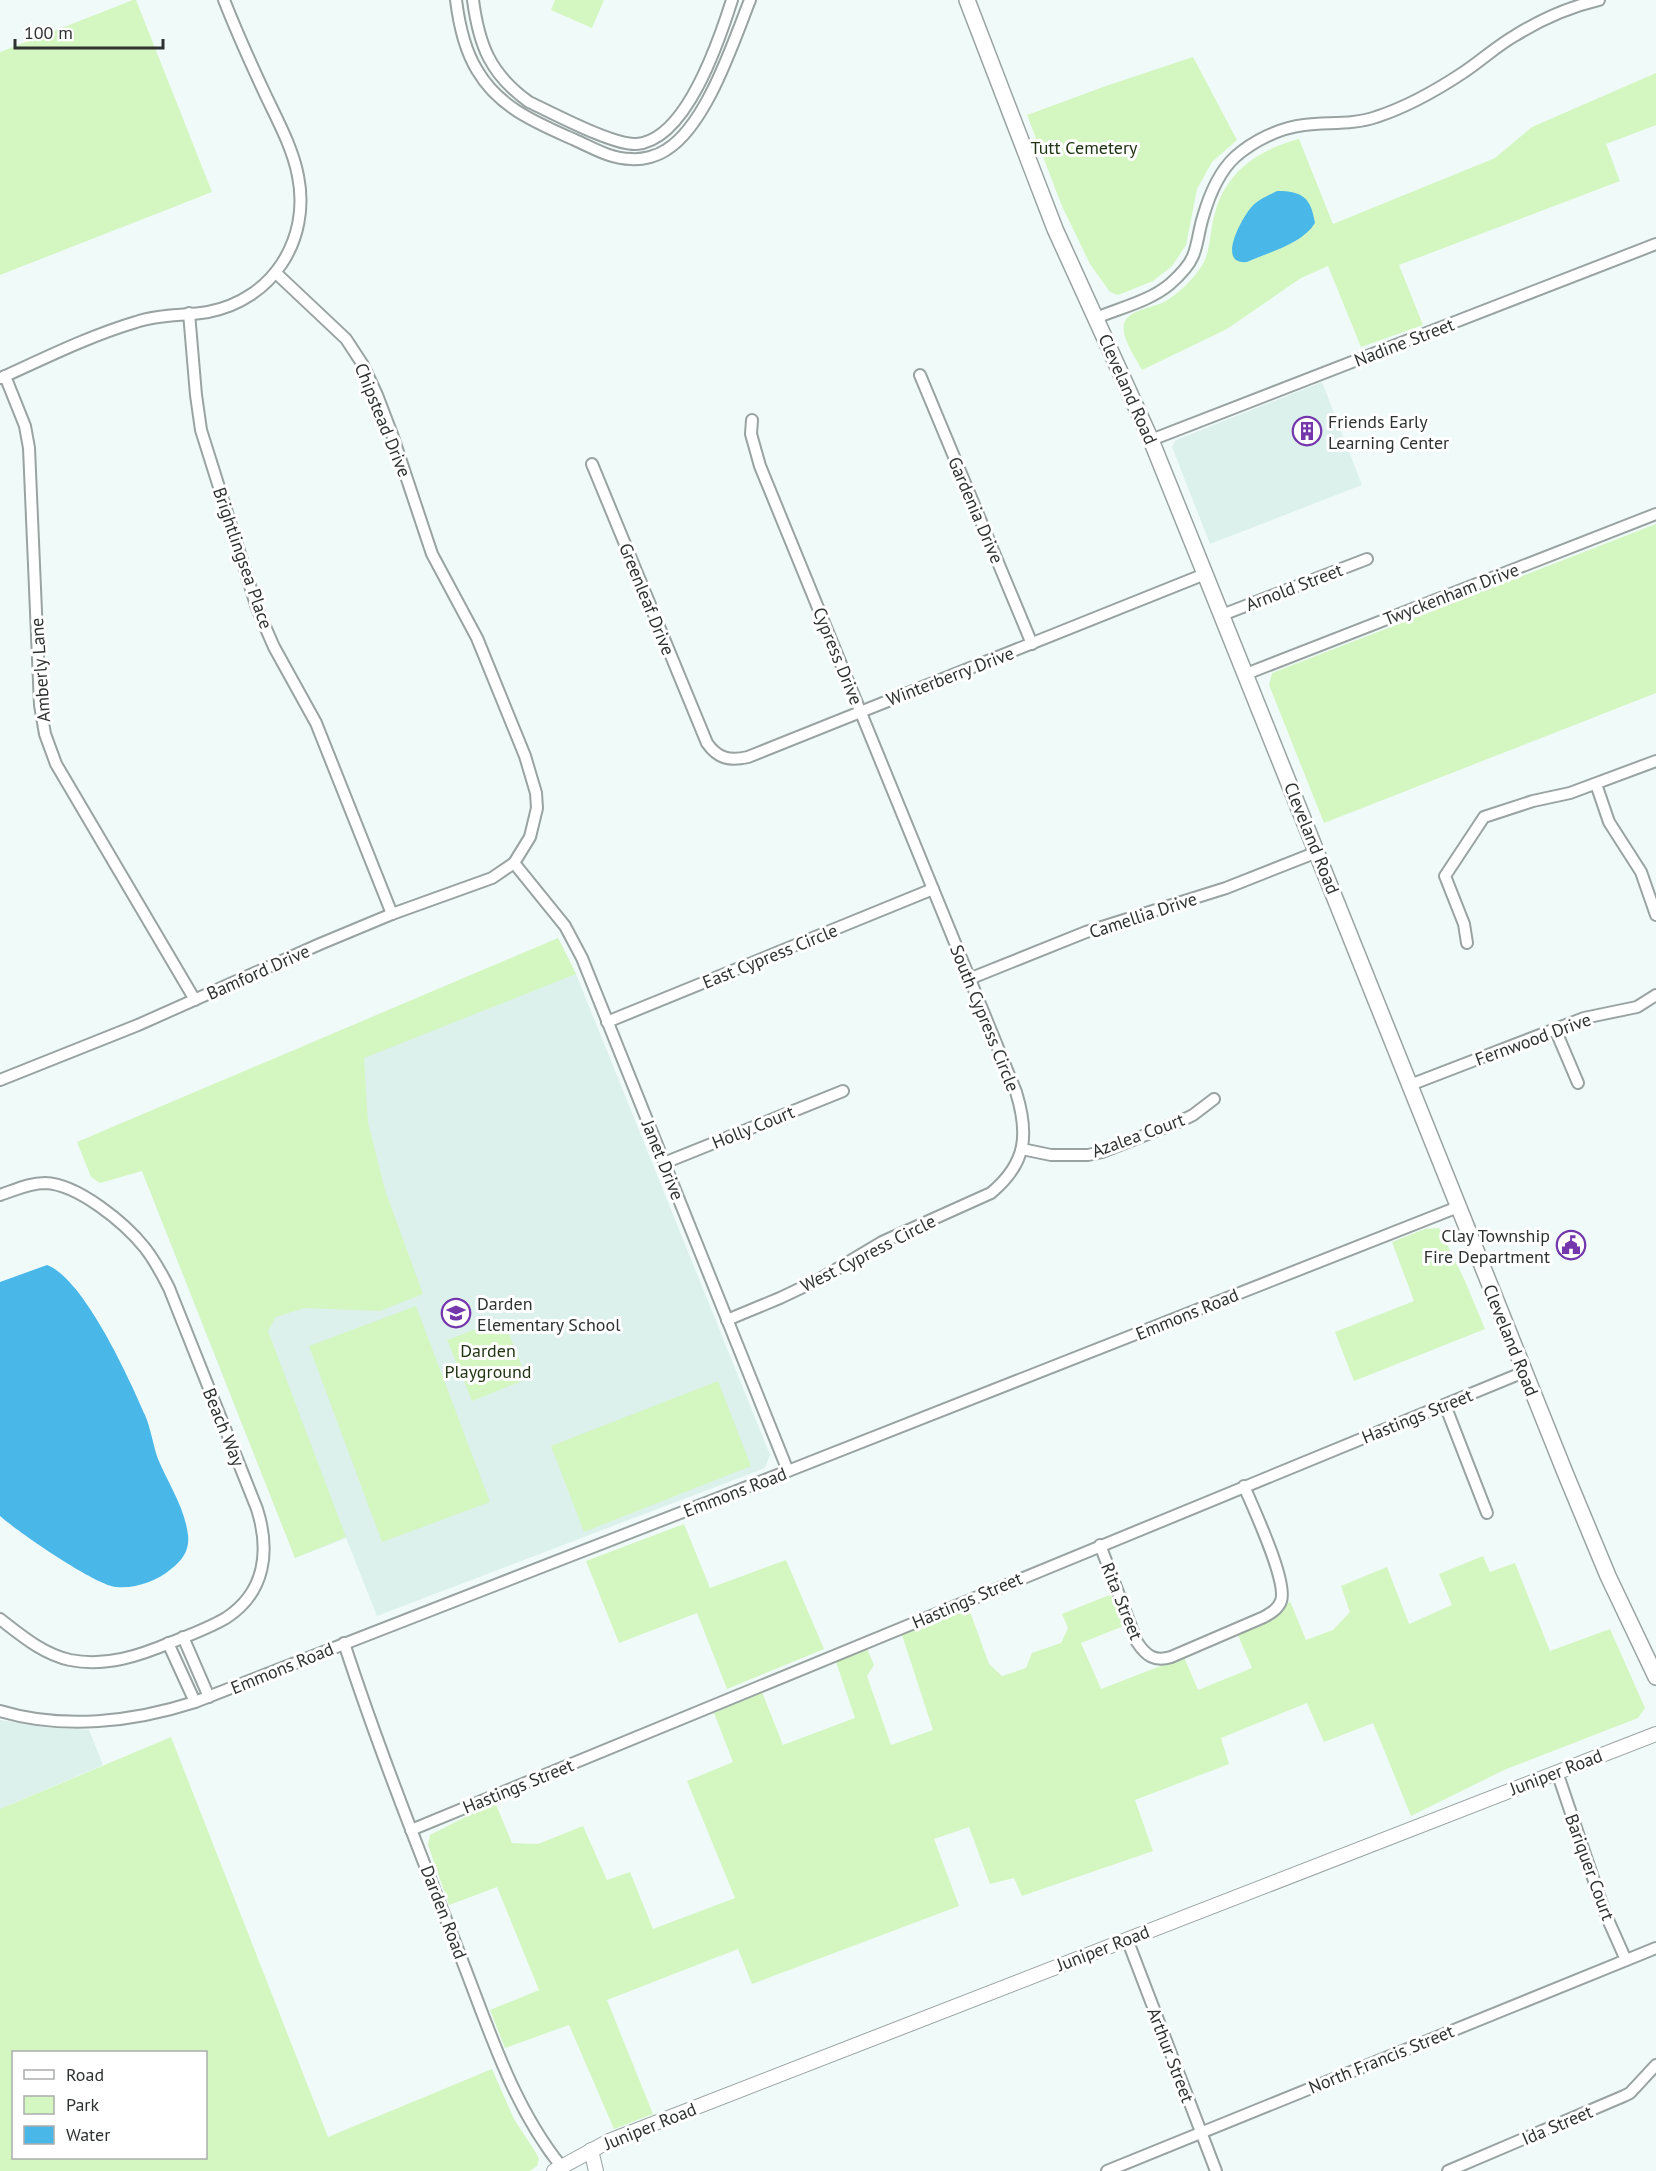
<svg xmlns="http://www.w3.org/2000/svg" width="1656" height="2171" font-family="'PT Sans',sans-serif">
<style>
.built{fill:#dcf0ec}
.green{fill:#d4f6c1;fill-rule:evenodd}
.water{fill:#4ab7e9}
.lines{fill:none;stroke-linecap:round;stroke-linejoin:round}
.minor-casing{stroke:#99a3a1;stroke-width:14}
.tertiary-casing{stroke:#99a3a1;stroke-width:16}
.secondary-casing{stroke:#99a3a1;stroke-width:18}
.minor{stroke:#fff;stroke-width:10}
.tertiary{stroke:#fff;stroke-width:14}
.secondary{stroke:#fff;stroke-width:15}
.labels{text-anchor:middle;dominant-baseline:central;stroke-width:6;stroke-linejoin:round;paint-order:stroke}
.park-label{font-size:18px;fill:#213413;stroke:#fff}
.street-label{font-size:18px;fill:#2e3231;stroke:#fff}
.poi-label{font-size:18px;fill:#2e3231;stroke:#fff;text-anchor:start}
</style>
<rect width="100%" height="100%" fill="#f0fbf9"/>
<g class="built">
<path d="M1322,382L1362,485L1210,544L1172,447L1176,440Z"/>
<path d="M558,938L576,974L770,1455L765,1468L377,1616L346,1538L295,1558L142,1171Z"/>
<path d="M0,1720L41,1727L89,1730L103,1765L0,1809Z"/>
</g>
<g class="green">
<path d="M133,0H136L212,192L0,275V52Z"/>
<path d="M555,0H604L592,28L551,10Z"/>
<path d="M1193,57L1237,140L1212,162L1197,189L1186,245L1172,266L1153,281L1118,295L1110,292L1090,264L1062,206L1027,115L1106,86Z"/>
<path d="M1656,73V125L1606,144L1620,181L1399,265L1423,325L1361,347L1328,266L1301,278L1227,329L1142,370C1136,358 1121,338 1124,324C1128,309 1154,308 1166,301C1179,293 1191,281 1199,270C1212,253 1209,232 1215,213C1226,171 1260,149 1299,139L1333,224L1495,158L1532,127ZM1236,234L1298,240L1247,262Z"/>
<path d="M1656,524V693L1324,823L1269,685L1272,673Z"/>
<path d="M558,938L576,974L364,1058L368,1122L385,1190L423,1294L380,1311L304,1308L276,1317L268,1331L346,1537L295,1558L142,1171L100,1183L91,1177L77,1142Z"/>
<path d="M1439,1228L1465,1281L1485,1329L1354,1381L1335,1332L1414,1301L1392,1242L1425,1229Z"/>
<path d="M416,1306L490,1502L382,1542L309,1346Z"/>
<path d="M503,1319L527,1379L472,1401L447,1340Z"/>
<path d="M718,1381L751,1466L584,1532L551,1446Z"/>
<path d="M684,1524L710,1588L786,1560L824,1649L727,1689L697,1613L619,1643L586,1561Z"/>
<path d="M1483,1556L1490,1572L1515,1563L1550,1651L1610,1629L1645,1708L1638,1718L1504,1770L1411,1816L1373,1723L1324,1742L1307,1703L1221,1738L1229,1764L1135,1800L1153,1851L1022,1896L1014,1878L990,1884L969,1827L934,1839L959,1906L752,1984L738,1949L607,2000L653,2114L614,2129L569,2025L505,2048L490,2010L539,1990L497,1887L449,1905L428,1845L430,1835L495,1802L512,1843L538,1844L583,1826L607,1880L630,1872L653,1929L735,1898L687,1781L733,1762L714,1713L762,1692L783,1745L855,1718L836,1662L867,1649L874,1665L867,1676L891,1745L933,1730L902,1635L968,1606L989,1664L1002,1676L1026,1668L1032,1653L1061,1643L1068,1628L1062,1614L1112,1594L1124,1626L1081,1643L1101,1689L1184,1657L1198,1690L1252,1668L1238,1635L1274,1618L1290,1601L1306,1640L1333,1630L1350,1612L1341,1586L1387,1567L1409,1624L1452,1605L1439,1574Z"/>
<path d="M171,1737L328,2137L492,2069L514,2119L536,2153L539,2159L537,2166L530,2171H0V1809ZM14,2052H206V2158H14Z"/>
</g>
<g class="water">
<path d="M1277,191C1303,191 1311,198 1315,223C1302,244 1269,252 1247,262C1217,265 1240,222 1249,210C1256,200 1267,196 1277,191Z"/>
<path d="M47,1265C84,1279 129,1378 145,1415C151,1429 153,1445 158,1459C168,1483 185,1508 188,1535C190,1550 182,1561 171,1569C157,1581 135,1589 116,1587C95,1585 18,1532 0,1516V1282Z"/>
</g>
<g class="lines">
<g class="minor-casing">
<g id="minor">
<path d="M456,0C459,24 464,49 477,70C499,108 537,123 575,140C593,148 611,159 631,159C643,160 657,156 666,150C706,126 733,43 750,0"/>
<path d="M473,0C479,45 490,74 529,102C553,113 612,145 636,144C686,141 719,41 732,0"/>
<path d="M189,313L196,395L201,430L257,608L274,647L316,723L392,914"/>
<path d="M1096,318C1120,308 1150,301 1170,284C1178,277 1189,266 1193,256C1198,244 1199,229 1203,217C1209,196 1219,172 1235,157C1253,141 1279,128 1304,125C1328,122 1353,125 1376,117C1407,107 1437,90 1464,72C1482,60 1498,45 1516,35C1542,19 1569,7 1599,0"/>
<path d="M920,375L1032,644"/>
<path d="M5,376L25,426L29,448L40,705L45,734L56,764L195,1000"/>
<path d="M1,378C45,358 89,336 136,322C159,314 184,316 208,312C272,300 311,240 298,176C293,149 278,121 266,96C251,64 237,33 224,0"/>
<path d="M1151,440L1656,244"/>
<path d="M592,464L707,743C718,759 730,761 748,757L1205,574"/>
<path d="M1222,615L1367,559"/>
<path d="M1246,674L1656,514"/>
<path d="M1596,784L1609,822L1641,872L1656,915"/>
<path d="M514,863L565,926L582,958L788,1471"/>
<path d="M1467,943L1464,924L1445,876L1484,817L1533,801L1570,793L1656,761"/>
<path d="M969,979L1086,932L1226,888L1317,852"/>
<path d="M607,1022L933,889"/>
<path d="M1555,1029L1578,1083"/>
<path d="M0,1080L138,1025L320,944L392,914L492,878L514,863L530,837L537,808L536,793L525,756L477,638L432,554L393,437L377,395L363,365L346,339L276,273"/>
<path d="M1410,1085L1584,1018L1637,1007L1656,995"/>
<path d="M1022,1149L1051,1155H1088L1102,1152L1181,1121L1193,1115L1214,1099"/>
<path d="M664,1163L843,1091"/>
<path d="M0,1195C15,1190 29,1183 45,1183C78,1184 125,1223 145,1248C155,1261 162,1274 169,1288L257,1509C270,1550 266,1592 226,1618C209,1628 190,1635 172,1642C139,1656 106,1667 70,1660C43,1654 22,1636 0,1619"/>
<path d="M727,1320L780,1298L820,1279L882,1242L991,1193C1027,1163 1029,1134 1016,1092L760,466L751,434L752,420"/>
<path d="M1445,1405L1487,1513"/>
<path d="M1100,1545L1137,1642C1146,1656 1155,1662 1171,1657L1264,1617C1271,1613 1278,1609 1281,1601C1288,1581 1253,1508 1244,1486"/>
<path d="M183,1637L209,1697"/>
<path d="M168,1643L195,1702"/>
<path d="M344,1643C378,1747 418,1848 458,1950C487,2023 511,2104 561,2166"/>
<path d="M0,1711C63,1730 133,1722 195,1702L788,1471L1458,1207"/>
<path d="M1557,1772L1605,1913L1626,1960"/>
<path d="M411,1830L1524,1372"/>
<path d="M1127,1939L1216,2171"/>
<path d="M1107,2171L1656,1948"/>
<path d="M1448,2171L1624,2096L1630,2093L1656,2065"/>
</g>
</g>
<g class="tertiary-casing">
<g id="tertiary">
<path d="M591,2150L596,2171"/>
<path d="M554,2171L609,2141L1656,1734"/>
</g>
</g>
<g class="secondary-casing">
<path id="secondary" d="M967,0L1055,229L1151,440L1205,574L1566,1475L1608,1576L1656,1677"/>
</g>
<use href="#minor" class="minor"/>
<use href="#tertiary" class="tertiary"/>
<use href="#secondary" class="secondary"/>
</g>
<defs>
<g id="building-ring" transform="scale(1.5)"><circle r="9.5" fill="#fff" stroke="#7436ab" stroke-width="1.5"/><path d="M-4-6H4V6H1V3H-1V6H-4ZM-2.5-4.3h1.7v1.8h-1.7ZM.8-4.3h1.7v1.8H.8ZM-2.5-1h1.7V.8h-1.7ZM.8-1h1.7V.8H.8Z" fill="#7436ab"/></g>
<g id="civic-ring" transform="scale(1.5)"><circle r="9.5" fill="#fff" stroke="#7436ab" stroke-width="1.5"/><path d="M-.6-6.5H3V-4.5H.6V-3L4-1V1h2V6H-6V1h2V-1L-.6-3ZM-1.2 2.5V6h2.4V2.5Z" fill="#7436ab"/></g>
<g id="school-ring" transform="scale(1.5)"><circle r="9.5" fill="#fff" stroke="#7436ab" stroke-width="1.5"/><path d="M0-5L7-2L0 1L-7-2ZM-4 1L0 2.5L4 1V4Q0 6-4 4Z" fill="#7436ab"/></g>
</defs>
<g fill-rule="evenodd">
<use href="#building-ring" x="1307" y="431"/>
<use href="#civic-ring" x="1571" y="1245"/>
<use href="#school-ring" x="456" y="1313"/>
</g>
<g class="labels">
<g class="park-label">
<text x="1084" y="147">Tutt Cemetery</text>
<text x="488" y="1350">Darden<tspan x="488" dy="21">Playground</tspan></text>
</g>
<g class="street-label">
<text transform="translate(1404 342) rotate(-21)">Nadine Street</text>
<text transform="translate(1128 389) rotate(66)">Cleveland Road</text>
<text transform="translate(383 420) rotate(68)">Chipstead Drive</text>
<text transform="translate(976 510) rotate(67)">Gardenia Drive</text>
<text transform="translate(243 558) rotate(71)">Brightlingsea Place</text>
<text transform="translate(1294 587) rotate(-21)">Arnold Street</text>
<text transform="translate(1451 594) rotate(-21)">Twyckenham Drive</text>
<text transform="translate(647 599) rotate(68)">Greenleaf Drive</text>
<text transform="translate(838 656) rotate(68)">Cypress Drive</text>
<text transform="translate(40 670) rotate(-94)">Amberly Lane</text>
<text transform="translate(950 676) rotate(-21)">Winterberry Drive</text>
<text transform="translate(1312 838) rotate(68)">Cleveland Road</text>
<text transform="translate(1143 915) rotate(-18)">Camellia Drive</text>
<text transform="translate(770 956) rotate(-22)">East Cypress Circle</text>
<text transform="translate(258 972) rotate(-24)">Bamford Drive</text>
<text transform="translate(985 1018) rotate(68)">South Cypress Circle</text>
<text transform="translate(1533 1039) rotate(-20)">Fernwood Drive</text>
<text transform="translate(753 1127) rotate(-22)">Holly Court</text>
<text transform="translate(1138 1135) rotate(-20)">Azalea Court</text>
<text transform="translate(663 1160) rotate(68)">Janet Drive</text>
<text transform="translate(868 1253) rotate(-27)">West Cypress Circle</text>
<text transform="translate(1187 1314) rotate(-22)">Emmons Road</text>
<text transform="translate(1511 1340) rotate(68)">Cleveland Road</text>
<text transform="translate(1417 1416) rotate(-22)">Hastings Street</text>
<text transform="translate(224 1427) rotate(68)">Beach Way</text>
<text transform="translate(735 1492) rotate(-21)">Emmons Road</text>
<text transform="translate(967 1600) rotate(-23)">Hastings Street</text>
<text transform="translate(1122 1601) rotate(68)">Rita Street</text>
<text transform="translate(282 1668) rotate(-22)">Emmons Road</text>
<text transform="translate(1556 1772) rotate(-21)">Juniper Road</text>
<text transform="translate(518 1786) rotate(-22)">Hastings Street</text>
<text transform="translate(1590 1867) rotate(70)">Bariquer Court</text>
<text transform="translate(444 1912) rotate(69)">Darden Road</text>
<text transform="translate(1103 1948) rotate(-21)">Juniper Road</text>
<text transform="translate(1171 2055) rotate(69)">Arthur Street</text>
<text transform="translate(1381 2059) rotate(-22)">North Francis Street</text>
<text transform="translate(1557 2125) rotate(-23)">Ida Street</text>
<text transform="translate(650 2126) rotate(-22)">Juniper Road</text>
</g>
<g class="poi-label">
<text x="1328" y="421">Friends Early<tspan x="1328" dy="21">Learning Center</tspan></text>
<text x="1550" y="1235" text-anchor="end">Clay Township<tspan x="1550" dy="21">Fire Department</tspan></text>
<text x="477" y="1303">Darden<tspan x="477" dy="21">Elementary School</tspan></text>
</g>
</g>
<rect x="12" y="2051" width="195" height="108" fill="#ffffff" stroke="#abadad" stroke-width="1.5"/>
<rect x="24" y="2070" width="30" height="9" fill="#ffffff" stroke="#abadad" stroke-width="1.5"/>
<text x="66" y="2081" font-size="18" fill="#2e3231">Road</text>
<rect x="24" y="2096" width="30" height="18" fill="#d4f6c1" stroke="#abadad" stroke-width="1.5"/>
<text x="66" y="2111" font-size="18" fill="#2e3231">Park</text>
<rect x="24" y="2126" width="30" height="18" fill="#4ab7e9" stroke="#abadad" stroke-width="1.5"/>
<text x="66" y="2141" font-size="18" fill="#2e3231">Water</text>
<path d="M15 39v9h148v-9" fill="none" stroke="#2e3231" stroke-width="3"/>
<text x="24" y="39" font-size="18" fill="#2e3231" stroke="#ffffff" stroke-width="4.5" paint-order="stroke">100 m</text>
</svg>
